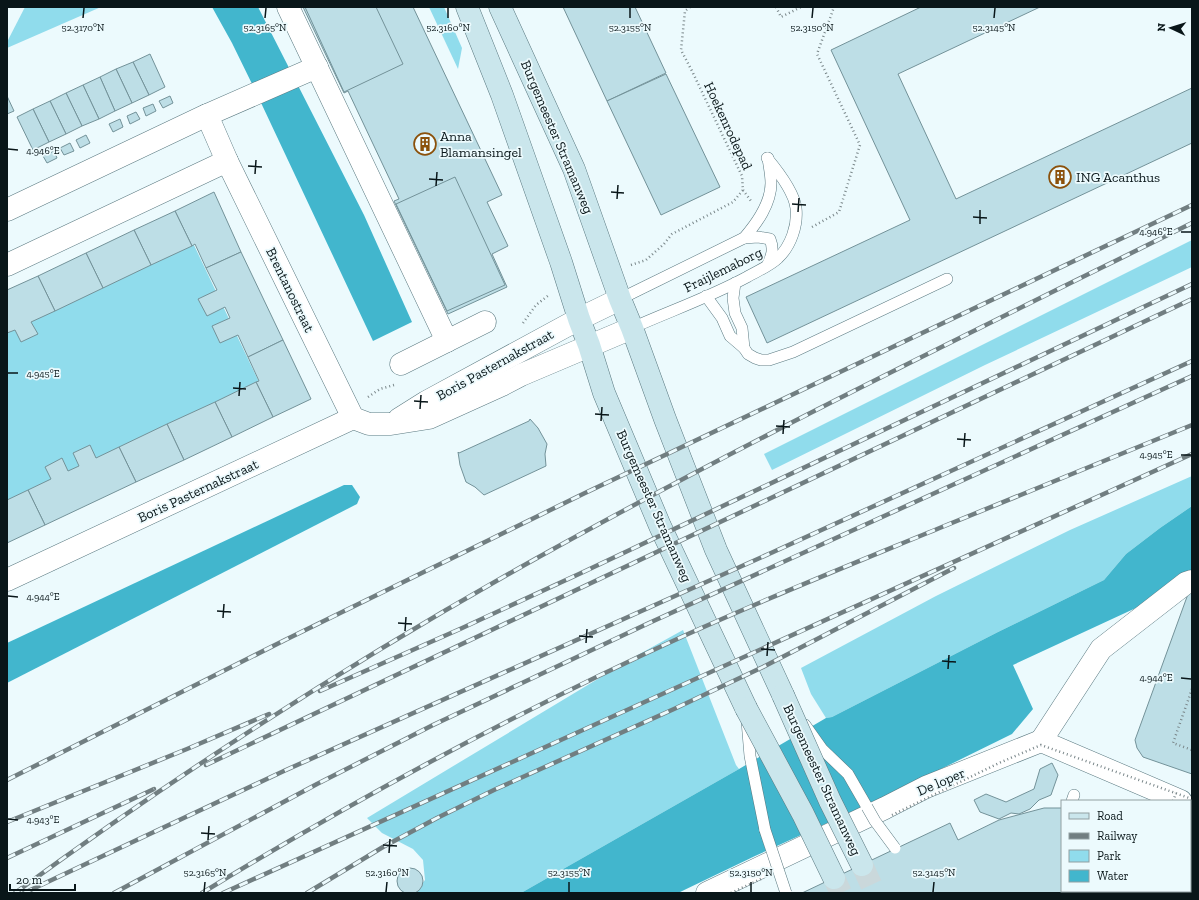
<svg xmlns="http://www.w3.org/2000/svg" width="1199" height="900" font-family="'Zilla Slab',serif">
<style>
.green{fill:#90dcec}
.water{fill:#42b6cd}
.building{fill:#bddee6;stroke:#739299}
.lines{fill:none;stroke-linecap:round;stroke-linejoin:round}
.secondary-tunnel{stroke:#cad8db;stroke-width:22;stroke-dasharray:22 11;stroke-linecap:butt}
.lane-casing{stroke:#5a7980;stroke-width:12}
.street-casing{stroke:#5a7980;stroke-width:23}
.secondary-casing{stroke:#5a7980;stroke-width:23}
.path{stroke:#7a878a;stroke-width:2.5;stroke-dasharray:1 3;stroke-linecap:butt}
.lane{stroke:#fff;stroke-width:11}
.street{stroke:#fff;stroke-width:22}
.secondary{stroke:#cae6ec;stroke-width:22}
.rail-casing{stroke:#717e81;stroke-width:4.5}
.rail{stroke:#ecfafd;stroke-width:3;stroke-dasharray:9;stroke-linecap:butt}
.lane-bridge-casing{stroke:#5a7980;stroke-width:12;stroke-linecap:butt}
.secondary-bridge-casing{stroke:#5a7980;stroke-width:23;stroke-linecap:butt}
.path-bridge{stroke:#7a878a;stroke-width:2.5;stroke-dasharray:1 3;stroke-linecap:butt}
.lane-bridge{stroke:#fff;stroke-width:11}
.secondary-bridge{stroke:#cae6ec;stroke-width:22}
.ticks{fill:none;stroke:#091619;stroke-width:1.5}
.labels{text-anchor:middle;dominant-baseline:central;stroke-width:3.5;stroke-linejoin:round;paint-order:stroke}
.street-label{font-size:14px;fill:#091619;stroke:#ecfafd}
.poi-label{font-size:14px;fill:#091619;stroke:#ecfafd;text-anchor:start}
.ticks-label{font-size:10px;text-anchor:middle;fill:#091619;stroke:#ecfafd;stroke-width:3.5;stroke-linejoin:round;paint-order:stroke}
</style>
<rect width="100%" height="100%" fill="#ecfafd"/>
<g class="green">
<path d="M25,7H101L7,48V42Z"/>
<path d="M429,7H444L462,48L458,69Z"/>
<path d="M1192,240V267L985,365L772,470L764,454Z"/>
<path d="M193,243L259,382L7,502V332Z"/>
<path d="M1192,476V506L1160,528L1126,554L1104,580L998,632L832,717L826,718L811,694L801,668L936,596L1070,530Z"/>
<path d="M683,630L736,765L739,769L521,893H414L425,880L423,860L413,849L382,833L367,818L636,656Z"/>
</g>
<g class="water">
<path d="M212,7H258L364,215L412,322L373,341L255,90L232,43Z"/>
<path d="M344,485H352L360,497L357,504L7,683V643Z"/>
<path d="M1192,506V582L1013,665L1033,709L1012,734L880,799L755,856L678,893H521L739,769L826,718L832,717L998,632L1104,580L1126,554L1160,528Z"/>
</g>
<g class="building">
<path d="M303,7H413L502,195L487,202L508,246L492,254L507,287L448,314L394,201L399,199L348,91L344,93Z"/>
<path d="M305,7H376L403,64L344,92Z"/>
<path d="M563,7H635L666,73L607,101Z"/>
<path d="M921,7H1040L898,74L956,199L1192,88V143L767,343L746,297L910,220L831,50Z"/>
<path d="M150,54L165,87L149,95L133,62Z"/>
<path d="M133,62L149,95L132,103L116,69Z"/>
<path d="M116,69L132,103L115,111L100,77Z"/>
<path d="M666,74L720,187L661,215L607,101Z"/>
<path d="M100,77L115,111L99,119L83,85Z"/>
<path d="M83,85L99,119L82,126L66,93Z"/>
<path d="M66,93L82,126L66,134L50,101Z"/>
<path d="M7,96L14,111L7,114Z"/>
<path d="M170,96L173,103L163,108L159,101Z"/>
<path d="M50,101L66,134L49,142L33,109Z"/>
<path d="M153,104L156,111L146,116L143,108Z"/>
<path d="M33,109L49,142L33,150L17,117Z"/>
<path d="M136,112L140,119L130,124L127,116Z"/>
<path d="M120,119L123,127L113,132L109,124Z"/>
<path d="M86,135L90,143L80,148L76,140Z"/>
<path d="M70,143L74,151L64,155L60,148Z"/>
<path d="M54,151L57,158L47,163L43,156Z"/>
<path d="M455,177L505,285L447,311L396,204Z"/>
<path d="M214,192L241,252L206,268L195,244L192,246L175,211Z"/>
<path d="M175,211L192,246L151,265L134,230Z"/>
<path d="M134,230L151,265L103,288L86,253Z"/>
<path d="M241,252L283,340L248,357L238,335L220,343L212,326L230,318L225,307L207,316L198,299L217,290L206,268Z"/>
<path d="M86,253L103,288L55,311L38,276Z"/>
<path d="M38,276L55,311L31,322L38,334L21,342L15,330L7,333V290Z"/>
<path d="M283,340L311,399L273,417L256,382L259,381L248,357Z"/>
<path d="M256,382L273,417L232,437L215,402Z"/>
<path d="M215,402L232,437L184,460L167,424Z"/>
<path d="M530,419L538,428L547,444L545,454L546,466L484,495L475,487L466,482L460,465L458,452L459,453L529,421Z"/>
<path d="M167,424L184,460L136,482L119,447Z"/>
<path d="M90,445L96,458L119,447L136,482L45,525L28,490L51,479L45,467L62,458L68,471L79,466L73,453Z"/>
<path d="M28,490L45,525L7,543V500Z"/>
<path d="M1192,587V774L1143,757L1137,748L1135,740L1188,594Z"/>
<path d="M1052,763L1058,775L1051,795L1039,800L1030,809L1019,814L1011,813L999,819L980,812L974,800L986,794L1006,802L1034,789L1040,769Z"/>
<path d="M1044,808H1062V891H1190V832L1192,833V893H802L950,823L958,840L999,820Z"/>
<circle cx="410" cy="881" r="13"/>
</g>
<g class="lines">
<g class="secondary-tunnel">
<path d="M862,865L875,893"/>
<path d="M834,878L841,893"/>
</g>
<g class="lane-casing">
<g id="lane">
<path d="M744,238L758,237L770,239C774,249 772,255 768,264"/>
<path d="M735,283L733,298L735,313L742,328L744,348"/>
<path d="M706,296L722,318L730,336L744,348L748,354L755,358L761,360H769L793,352L947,279"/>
<path d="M620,299L744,238C757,223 771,204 771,183C771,175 769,166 768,158"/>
<path d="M632,328C670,311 710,297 747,277C757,271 770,266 778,258C791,246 798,225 796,208C794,192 777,170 767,158"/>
<path d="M747,721L750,756L765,830"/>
<path d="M805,725L822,749L848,774L867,807"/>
<path d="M1072,801L1074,795"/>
</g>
</g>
<g class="street-casing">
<g id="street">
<path d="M288,7L447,341"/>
<path d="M207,115L227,161L353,418"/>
<path d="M7,210L207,115L317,67"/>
<path d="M7,265L227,161"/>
<path d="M401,364L485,322"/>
<path d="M399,419L426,402L579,319L620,299"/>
<path d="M7,580L353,418L369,424H391L429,418L502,385L521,375L632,328"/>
<path d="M1041,741L1101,649L1186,583L1192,581"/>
<path d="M707,893L885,808L926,787L1041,741L1181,801"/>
</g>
</g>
<g class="secondary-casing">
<g id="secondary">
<path d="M467,7L502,95L561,262L579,319L589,345L604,393L660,526L746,708"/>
<path d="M500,7L574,169L620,299L632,328L665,419L716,550L783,695"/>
</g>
</g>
<g class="path">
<path d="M776,7L781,17L801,7"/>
<path d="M743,190L751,201"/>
<path d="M812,227L839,212L860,145L817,54L834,7"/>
<path d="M631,265L646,260L664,244L672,234L733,202L743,190L742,176L692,71L681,50L685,11L690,7"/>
<path d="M523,323L536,305L549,295"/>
<path d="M368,397L380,389L394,385"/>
<path d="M1192,689L1173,743L1192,750"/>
</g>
<use href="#lane" class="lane"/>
<use href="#street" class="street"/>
<use href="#secondary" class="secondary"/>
<g class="rail-casing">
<g id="rail">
<path d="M320,691L460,629L579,574L1192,284"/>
<path d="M206,765L1192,299"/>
<path d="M7,780L285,640L585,493L1192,205"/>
<path d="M7,822L187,749L269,714"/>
<path d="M7,858L154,789"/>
<path d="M15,893C182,771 356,659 537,558C751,439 972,332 1192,223"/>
<path d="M24,893L286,770L771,553L1192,361"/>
<path d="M114,893L317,784L433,725L522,683L649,623L1192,376"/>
<path d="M202,893C359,797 521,710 688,634C772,596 857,562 942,527C1025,493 1109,459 1192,425"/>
<path d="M223,893L1192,454"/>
<path d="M307,893L383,847L437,818L496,789L674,709L763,667L821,637L954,568"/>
</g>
</g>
<use href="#rail" class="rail"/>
<g class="lane-bridge-casing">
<g id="lane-bridge">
<path d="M867,807L875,821L895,848"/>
<path d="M765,830L786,893"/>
</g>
</g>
<g class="secondary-bridge-casing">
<g id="secondary-bridge">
<path d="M783,695L830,801L862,865"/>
<path d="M746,708L803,814L834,878"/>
</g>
</g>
<g class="path-bridge">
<path d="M1173,801L1176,793"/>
<path d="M892,815L999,763L1041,745L1192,799"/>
<path d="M731,893L763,878"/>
</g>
<use href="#lane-bridge" class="lane-bridge"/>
<use href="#secondary-bridge" class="secondary-bridge"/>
</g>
<path class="ticks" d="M83,18L84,8M265,18L266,8M448,18V8M630,18V8M812,18L813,8M994,18L995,8M8,149L18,150M248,166L262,167M255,174L256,160M429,179L443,180M436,186L437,172M611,192L624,193M617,199L618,185M792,204L806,205M798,212L799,198M973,217L987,218M980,224V210M1181,232H1191M8,373H18M233,388L246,389M239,396L240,382M414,401L428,402M420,409L421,395M595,414L609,415M601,421L602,407M776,426L790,427M783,434L784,420M957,439L971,440M964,447L965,433M1181,455H1191M8,596L18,597M217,611L231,612M223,618L224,604M398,623L412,624M405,631L406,617M579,636L593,637M586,643L587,629M761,649L775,650M767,656L768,642M942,661L956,662M948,669L949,655M1181,678L1191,679M8,819L18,820M201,833L215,834M208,840L209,826M383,845L397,846M389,853L390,839M204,892L205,882M386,892L387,882M569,892V882M751,892V882M933,892L934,882"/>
<defs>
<g id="building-ring" transform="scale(1.15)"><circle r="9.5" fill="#ecfafd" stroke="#8b510b" stroke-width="1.5"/><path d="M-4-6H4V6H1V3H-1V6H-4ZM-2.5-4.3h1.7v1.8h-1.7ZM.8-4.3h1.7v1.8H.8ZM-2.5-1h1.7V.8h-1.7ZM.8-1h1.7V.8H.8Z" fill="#8b510b"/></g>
</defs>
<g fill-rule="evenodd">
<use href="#building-ring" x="425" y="144"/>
<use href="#building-ring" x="1060" y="177"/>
</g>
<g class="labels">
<g class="street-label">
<text transform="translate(728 126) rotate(65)">Hoekenrodepad</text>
<text transform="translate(557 137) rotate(67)">Burgemeester Stramanweg</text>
<text transform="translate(723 270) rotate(-26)">Fraijlemaborg</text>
<text transform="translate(290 290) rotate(64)">Brentanostraat</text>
<text transform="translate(495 365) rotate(-29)">Boris Pasternakstraat</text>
<text transform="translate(198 491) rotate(-25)">Boris Pasternakstraat</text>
<text transform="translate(654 506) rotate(66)">Burgemeester Stramanweg</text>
<text transform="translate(822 780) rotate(65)">Burgemeester Stramanweg</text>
<text transform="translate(941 782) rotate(-23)">De loper</text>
</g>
<g class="poi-label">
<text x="440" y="136">Anna<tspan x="440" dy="16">Blamansingel</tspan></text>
<text x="1076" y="177">ING Acanthus</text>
</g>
</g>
<g class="ticks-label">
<text x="83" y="31">52.3170°N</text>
<text x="265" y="31">52.3165°N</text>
<text x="448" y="31">52.3160°N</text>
<text x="630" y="31">52.3155°N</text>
<text x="812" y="31">52.3150°N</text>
<text x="994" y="31">52.3145°N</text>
<text x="43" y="154">4.946°E</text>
<text x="1156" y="235">4.946°E</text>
<text x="43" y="377">4.945°E</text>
<text x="1156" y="458">4.945°E</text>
<text x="43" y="600">4.944°E</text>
<text x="1156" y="681">4.944°E</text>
<text x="43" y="823">4.943°E</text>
<text x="205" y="876">52.3165°N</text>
<text x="387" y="876">52.3160°N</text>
<text x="569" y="876">52.3155°N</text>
<text x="751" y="876">52.3150°N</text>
<text x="934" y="876">52.3145°N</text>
</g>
<rect width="1199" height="900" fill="none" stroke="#091619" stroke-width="16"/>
<rect x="1061" y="800" width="130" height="92" fill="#ecfafd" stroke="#919fa2"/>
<rect x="1069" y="813" width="20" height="6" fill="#cae6ec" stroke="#919fa2"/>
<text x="1097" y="820" font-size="12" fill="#091619">Road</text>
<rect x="1069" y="833" width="20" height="6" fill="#717e81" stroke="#919fa2"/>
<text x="1097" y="840" font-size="12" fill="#091619">Railway</text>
<rect x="1069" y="850" width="20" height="12" fill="#90dcec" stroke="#919fa2"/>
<text x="1097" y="860" font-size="12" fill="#091619">Park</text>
<rect x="1069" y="870" width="20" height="12" fill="#42b6cd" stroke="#919fa2"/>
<text x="1097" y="880" font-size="12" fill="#091619">Water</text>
<g transform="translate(1171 28) rotate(274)" stroke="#ecfafd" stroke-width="3" paint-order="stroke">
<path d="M0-3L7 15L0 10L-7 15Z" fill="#091619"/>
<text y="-6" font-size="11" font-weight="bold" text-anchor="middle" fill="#091619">N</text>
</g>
<path d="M10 884v6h65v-6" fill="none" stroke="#091619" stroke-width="2"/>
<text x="16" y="884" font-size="12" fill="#091619" stroke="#ecfafd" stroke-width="3" paint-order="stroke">20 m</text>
</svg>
